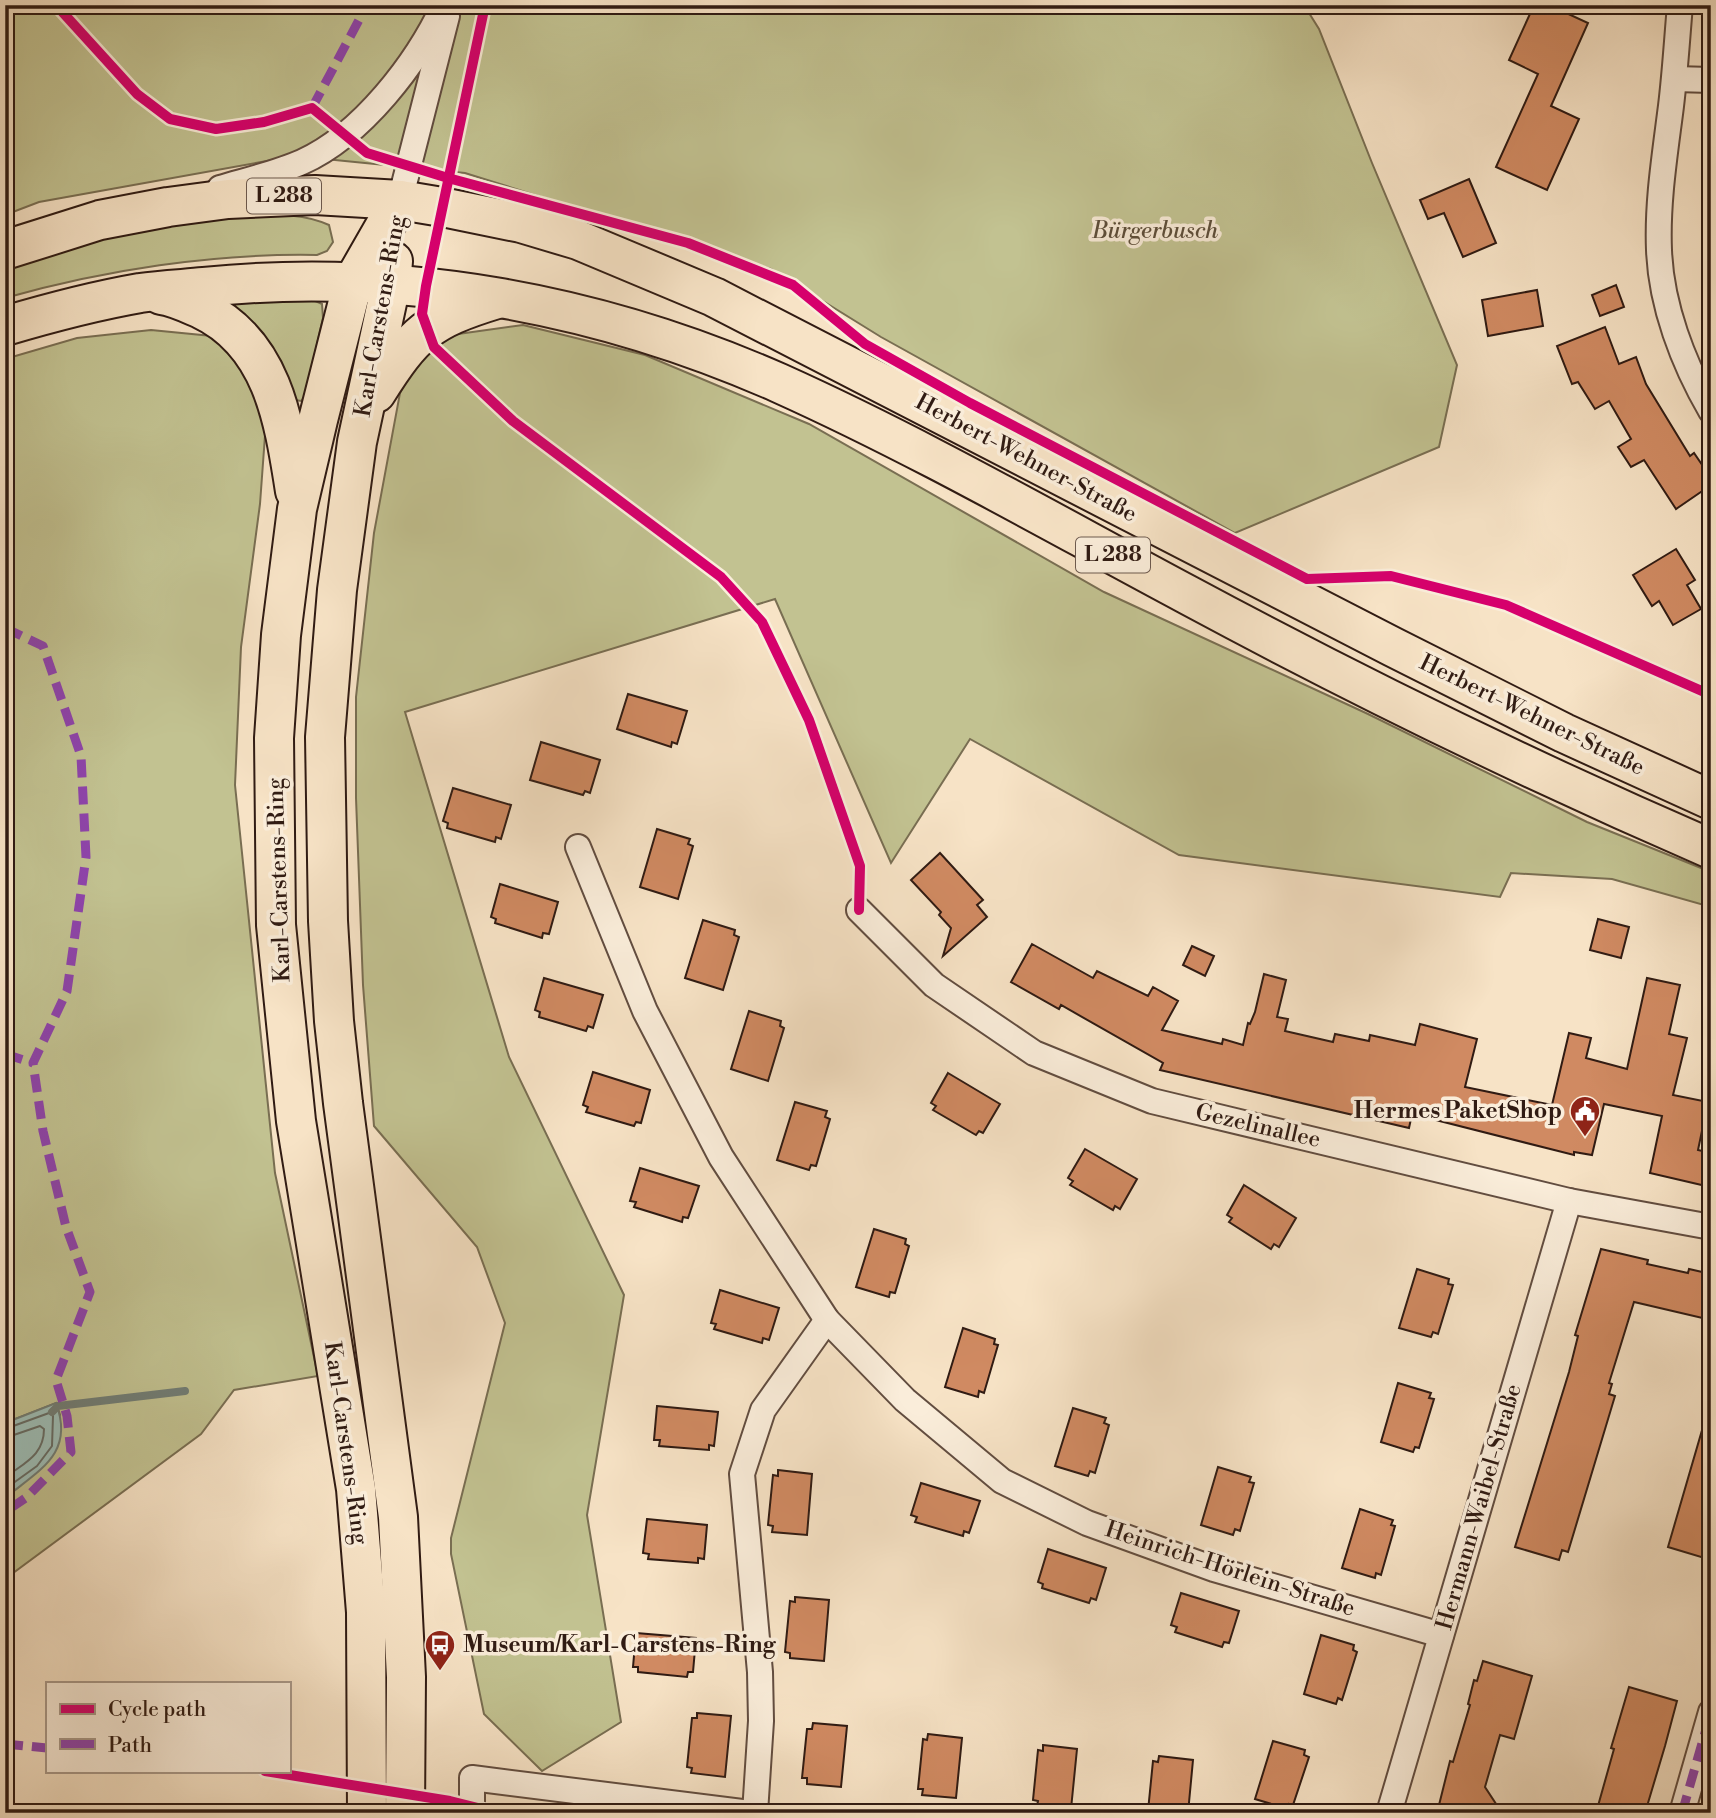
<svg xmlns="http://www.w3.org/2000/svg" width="1716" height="1818" font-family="'Libre Bodoni',serif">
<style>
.green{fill:#c2c291;stroke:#796e52;stroke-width:2}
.water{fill:#9dbeb7;stroke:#717d75;stroke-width:2}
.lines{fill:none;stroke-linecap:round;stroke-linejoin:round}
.shore{stroke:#666c65;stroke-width:2}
.stream{stroke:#717d75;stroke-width:8}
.building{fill:#d08a62;stroke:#301b13;stroke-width:2}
.minor-casing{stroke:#624d40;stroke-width:28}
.primary-casing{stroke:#301b13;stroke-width:42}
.minor{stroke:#faedda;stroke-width:24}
.primary{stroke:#f7e3c6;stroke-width:38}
.quiet{stroke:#8e44ad;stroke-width:9;stroke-dasharray:18 9;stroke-linecap:butt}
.cycleway-casing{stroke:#faedda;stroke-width:15}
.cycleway{stroke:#d6006c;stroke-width:10}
.labels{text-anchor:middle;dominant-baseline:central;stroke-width:7;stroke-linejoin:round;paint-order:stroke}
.shield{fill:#faedda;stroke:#6d5a4f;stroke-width:2}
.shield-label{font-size:21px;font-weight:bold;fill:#301b13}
.park-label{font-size:23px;font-style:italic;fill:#5c4d39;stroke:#faedda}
.street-label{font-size:23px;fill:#301b13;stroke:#faedda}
.poi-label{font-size:23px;font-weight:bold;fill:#301b13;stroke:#faedda;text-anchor:end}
</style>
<rect width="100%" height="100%" fill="#f7e3c6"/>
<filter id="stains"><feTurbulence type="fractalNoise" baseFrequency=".00286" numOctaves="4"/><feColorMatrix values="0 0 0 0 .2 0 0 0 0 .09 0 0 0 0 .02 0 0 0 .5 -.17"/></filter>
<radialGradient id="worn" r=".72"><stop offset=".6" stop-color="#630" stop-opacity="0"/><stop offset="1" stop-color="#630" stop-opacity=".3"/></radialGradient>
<g class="green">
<path d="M5,5H1304L1319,29L1372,163L1457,365L1439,447L1235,533L881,337L771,269L465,173L295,156L39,202L5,215Z"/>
<path d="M239,215C269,215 301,212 329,225L333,242L327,251L317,255C214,253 104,270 5,298V266L115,233Z"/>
<path d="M311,299L322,304L323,318L305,396L301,401L290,399L234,308L236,303Z"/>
<path d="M523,325L645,355L809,424L1104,592L1368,714L1587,822L1711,872V907L1612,879L1511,873L1500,897L1179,855L970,739L891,863L775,599L405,712L509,1057L624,1295L587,1515L621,1722L542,1771L484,1714L451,1554V1538L505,1323L477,1247L374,1126L363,985L356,798V697L374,533L400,393L419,356L451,335Z"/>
<path d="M151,330L212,336L245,372L266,422L260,504L241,647L235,785L275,1173L318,1376L234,1390L201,1434L5,1579V1498L21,1485L60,1415L56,1403L5,1423V359L77,338Z"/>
</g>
<path class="water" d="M56,1403C75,1454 39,1470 5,1498V1423Z"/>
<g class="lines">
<g class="shore">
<path d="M5,1429L49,1413L53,1416L52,1446L37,1466L5,1489"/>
<path d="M5,1438L40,1426L44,1429C44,1456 23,1463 5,1478"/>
</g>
<path class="stream" d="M52,1412L58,1406L185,1391"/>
</g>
<g class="building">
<path d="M1534,5H1549L1588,23L1551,106L1579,119L1547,190L1496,167L1538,74L1509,60Z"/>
<path d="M1469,179L1496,243L1463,257L1444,213L1428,219L1420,200Z"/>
<path d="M1616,285L1624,307L1600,316L1592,295Z"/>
<path d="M1537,290L1543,326L1488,336L1482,300Z"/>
<path d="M1605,327L1619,364L1636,357L1646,384L1690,456L1694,453L1711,478V485L1676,509L1644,460L1631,467L1618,447L1631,439L1609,401L1595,409L1578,382L1572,384L1557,346Z"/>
<path d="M1676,549L1695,580L1687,585L1701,609L1673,625L1659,601L1652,606L1633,575Z"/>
<path d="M628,694L687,711L677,744L672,742L671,747L617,729Z"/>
<path d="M541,742L600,760L590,793L585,791L583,795L530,780Z"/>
<path d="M453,788L511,805L501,839L496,837L495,842L447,828L448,823L443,821Z"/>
<path d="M657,829L690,839L688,844L693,846L678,899L640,887Z"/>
<path d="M940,853L983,900L977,905L987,917L943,956L951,928L939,915L941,912L911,880Z"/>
<path d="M500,884L558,902L549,934L543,933L542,938L495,923L496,919L491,917Z"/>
<path d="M1598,919L1629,927L1621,958L1590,950Z"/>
<path d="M703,920L735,930L734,935L739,937L723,990L685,978Z"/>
<path d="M1032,944L1093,978L1097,971L1148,996L1153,987L1178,1001L1162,1030L1222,1044L1223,1039L1243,1045L1248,1023L1250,1024L1255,1012L1264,974L1286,980L1277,1017L1288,1019L1285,1031L1333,1042L1335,1034L1369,1041L1370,1035L1415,1045L1420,1024L1477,1039L1465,1087L1552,1105L1569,1033L1591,1038L1586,1058L1627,1069L1647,978L1680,985L1669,1034L1687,1038L1673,1095L1708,1102L1698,1150L1711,1153V1166L1706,1186L1650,1173L1662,1116L1604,1104L1592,1155L1574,1152V1155L1412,1114L1409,1128L1160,1070L1163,1063L1061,1005L1059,1009L1011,982Z"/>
<path d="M1192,946L1214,956L1205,976L1183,965Z"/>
<path d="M544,978L603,995L593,1028L588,1026L586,1031L539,1017L540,1012L535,1010Z"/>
<path d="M749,1011L781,1021L780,1026L784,1028L768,1081L731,1069Z"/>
<path d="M593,1072L650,1090L641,1123L636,1122L634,1126L586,1112L588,1107L583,1105Z"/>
<path d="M948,1073L1000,1104L983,1133L979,1131L976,1135L933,1110L936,1106L931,1103Z"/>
<path d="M795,1102L827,1111L825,1117L830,1119L816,1166L811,1165L809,1170L777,1160Z"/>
<path d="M1085,1149L1137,1179L1120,1209L1115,1206L1113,1210L1070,1185L1073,1181L1068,1178Z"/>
<path d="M640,1168L699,1186L688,1218L683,1217L682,1222L634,1207L636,1202L630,1201Z"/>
<path d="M1244,1185L1296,1218L1279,1247L1274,1244L1271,1249L1229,1222L1232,1218L1227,1215Z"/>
<path d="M874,1229L906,1239L905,1244L909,1246L895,1293L890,1292L889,1297L856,1287Z"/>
<path d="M1601,1249L1648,1260L1647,1264L1688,1273L1689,1269L1711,1274V1320L1634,1302L1609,1383L1612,1384L1609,1394L1615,1396L1568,1552L1562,1550L1559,1560L1515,1547L1569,1372L1578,1336L1575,1335Z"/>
<path d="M1417,1269L1449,1279L1448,1284L1453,1285L1438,1334L1433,1332L1431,1337L1399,1328Z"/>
<path d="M720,1290L779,1308L769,1340L763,1338L762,1343L714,1329L716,1324L711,1323Z"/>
<path d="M963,1328L995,1339L994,1344L998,1345L984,1393L979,1391L978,1397L945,1387Z"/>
<path d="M1398,1383L1431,1393L1429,1398L1434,1399L1419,1448L1415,1447L1413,1452L1381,1442Z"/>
<path d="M657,1406L718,1412L714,1446L709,1445V1450L659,1446L660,1440H654Z"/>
<path d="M1073,1408L1106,1418L1104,1423L1109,1425L1095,1473L1090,1471L1088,1476L1055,1466Z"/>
<path d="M1705,1420L1711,1421V1560L1668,1547Z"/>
<path d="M1218,1467L1251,1477L1249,1482L1254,1483L1240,1531L1235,1529L1233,1535L1201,1525Z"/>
<path d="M778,1470L812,1474L807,1535L772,1532L773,1526L768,1525L773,1475L778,1476Z"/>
<path d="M921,1483L980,1501L969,1533L964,1531L963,1536L915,1522L917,1517L911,1515Z"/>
<path d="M1360,1509L1393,1520L1391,1525L1395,1526L1381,1575L1376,1573L1375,1578L1342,1568Z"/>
<path d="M647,1519L707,1525L704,1559L698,1558V1563L648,1559L649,1554L643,1553Z"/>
<path d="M1048,1549L1106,1568L1096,1600L1091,1598L1089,1603L1042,1588L1043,1584L1038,1582Z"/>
<path d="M1181,1593L1239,1611L1229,1643L1224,1642L1222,1647L1175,1632L1177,1627L1171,1625Z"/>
<path d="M795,1597L829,1600L824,1661L790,1658V1653L785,1652L790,1601L795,1602Z"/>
<path d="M636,1633L696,1638L693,1672H688L687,1677L638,1672V1667H633Z"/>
<path d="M1321,1635L1354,1645L1353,1650L1357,1652L1342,1700L1338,1698L1336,1704L1304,1694Z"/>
<path d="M1483,1661L1532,1676L1514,1739L1500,1735L1485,1787L1502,1813H1437L1450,1761L1453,1762L1470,1705L1468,1704L1474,1680L1477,1681Z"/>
<path d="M1629,1687L1677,1701L1665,1746L1645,1813H1596L1614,1749L1611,1748Z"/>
<path d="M697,1713L731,1716L725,1777L691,1773L692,1768L687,1767L692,1718H697Z"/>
<path d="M813,1723L847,1726L841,1787L807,1784V1778H802L807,1729H812Z"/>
<path d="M928,1734L962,1738L956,1798L922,1795L923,1789H918L923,1739L927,1740Z"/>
<path d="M1273,1741L1305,1750L1304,1755L1309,1757L1293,1805L1289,1804L1288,1809L1255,1799Z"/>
<path d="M1043,1745L1077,1749L1071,1809L1037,1806L1038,1801L1033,1800L1038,1750L1043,1751Z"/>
<path d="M1159,1756L1193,1760L1188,1813H1153L1148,1811L1153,1761L1158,1762Z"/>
</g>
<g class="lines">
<g class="minor-casing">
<g id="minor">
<path d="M1680,5C1677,39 1675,73 1671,106C1665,154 1657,202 1659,250C1661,305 1683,363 1711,411"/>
<path d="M1675,79L1711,80"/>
<path d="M220,188C247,180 277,173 302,162C362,135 417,63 444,5"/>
<path d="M400,200L447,16"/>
<path d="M578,847L645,1011L721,1157L827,1320L905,1400L1002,1481L1087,1523L1214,1569L1441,1635"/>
<path d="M859,910L934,985L1034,1053L1152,1101L1569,1201L1711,1227"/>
<path d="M472,1813V1778L750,1813"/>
<path d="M755,1813L761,1721L760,1672L742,1474L763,1410L827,1320"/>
<path d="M1389,1813L1569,1201"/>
<path d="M1682,1813L1711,1712"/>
</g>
</g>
<g class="primary-casing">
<g id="primary">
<path d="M5,250L100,220L168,207L228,199L315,195L400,200L442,207L521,223L578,240L714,297L1393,647L1564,733L1711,800"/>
<path d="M393,261L391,284L357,442L337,590L325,737L328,921L334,1021L343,1103L398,1517L406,1677L405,1813"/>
<path d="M161,295C175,297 187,303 201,309C273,343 284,421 295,491"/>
<path d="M5,326C49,313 94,301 140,293C161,290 183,289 204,287C401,267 598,303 779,383C919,446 1053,523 1188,595C1359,687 1533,772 1711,849"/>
<path d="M376,393C414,333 428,320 497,299"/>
<path d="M367,1813L366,1612L356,1489L296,1121L276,925L274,738L281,635L297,509L318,420L353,282L400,200"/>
</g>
</g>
<use href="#minor" class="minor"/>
<use href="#primary" class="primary"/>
<g class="quiet">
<path d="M312,108L367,5"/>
<path d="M5,628L43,646L81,756L86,857L67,991L33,1063L43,1131L66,1227L90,1292L56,1380L67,1416L71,1452L27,1497L5,1512"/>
<path d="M5,1054L33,1063"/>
<path d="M5,1744L47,1748"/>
<path d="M1682,1813L1711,1712"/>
</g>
<g class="cycleway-casing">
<g id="cycleway">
<path d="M56,5L137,94L170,119L216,129L264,122L312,108L367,153L448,178L688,243L793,285L865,344L970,403L1307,579L1391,576L1506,605L1711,695"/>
<path d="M485,5L426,286L422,314L434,347L513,421L721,577L762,622L809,720L860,866L859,910"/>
<path d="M265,1771L450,1801L498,1813"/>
</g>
</g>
<use href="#cycleway" class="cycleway"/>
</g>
<defs>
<g id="civic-pin" transform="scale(1.575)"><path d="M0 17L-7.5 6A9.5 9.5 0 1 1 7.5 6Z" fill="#8f2418" stroke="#faedda"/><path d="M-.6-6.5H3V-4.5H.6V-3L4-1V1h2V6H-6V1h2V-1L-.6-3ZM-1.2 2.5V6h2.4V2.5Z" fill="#fff"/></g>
<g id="bus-pin" transform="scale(1.575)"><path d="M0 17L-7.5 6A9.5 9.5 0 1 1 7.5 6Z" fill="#8f2418" stroke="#faedda"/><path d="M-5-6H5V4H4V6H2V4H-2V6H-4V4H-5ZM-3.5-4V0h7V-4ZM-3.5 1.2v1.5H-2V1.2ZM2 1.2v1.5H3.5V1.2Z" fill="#fff"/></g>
</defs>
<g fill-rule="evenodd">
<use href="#civic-pin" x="1585" y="1111"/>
<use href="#bus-pin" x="440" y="1645"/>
</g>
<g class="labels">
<g class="shield">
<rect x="247" y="178.5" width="74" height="35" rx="5"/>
<rect x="1076" y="537.5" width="74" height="35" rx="5"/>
</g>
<g class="shield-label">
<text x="284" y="196">L 288</text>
<text x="1113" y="555">L 288</text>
</g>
<g class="park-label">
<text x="1155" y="231">Bürgerbusch</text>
</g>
<g class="street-label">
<text transform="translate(380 316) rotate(-80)">Karl-Carstens-Ring</text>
<text transform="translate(1026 458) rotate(28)">Herbert-Wehner-Straße</text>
<text transform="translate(1532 715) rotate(26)">Herbert-Wehner-Straße</text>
<text transform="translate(279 880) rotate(-92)">Karl-Carstens-Ring</text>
<text transform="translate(1258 1126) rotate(13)">Gezelinallee</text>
<text transform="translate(346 1443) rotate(82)">Karl-Carstens-Ring</text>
<text transform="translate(1479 1507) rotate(-74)">Hermann-Waibel-Straße</text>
<text transform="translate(1230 1569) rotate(18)">Heinrich-Hörlein-Straße</text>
</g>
<g class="poi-label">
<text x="1562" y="1111">Hermes PaketShop</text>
<text x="463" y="1645" text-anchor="start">Museum/Karl-Carstens-Ring</text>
</g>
</g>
<rect width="1716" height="1818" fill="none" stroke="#f7e3c6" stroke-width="28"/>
<rect x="7" y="7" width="1702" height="1804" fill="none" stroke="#301b13" stroke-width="3.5"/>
<rect x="14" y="14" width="1688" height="1790" fill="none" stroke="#301b13" stroke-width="2"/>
<rect x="46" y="1682" width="245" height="91" fill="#faedda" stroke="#a9998a" stroke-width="2"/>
<rect x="60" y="1704" width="35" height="10" fill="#d6006c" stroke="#a9998a" stroke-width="2"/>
<text x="108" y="1716" font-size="21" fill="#301b13">Cycle path</text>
<rect x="60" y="1739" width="35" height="10" fill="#8e44ad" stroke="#a9998a" stroke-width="2"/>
<text x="108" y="1752" font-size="21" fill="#301b13">Path</text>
<rect width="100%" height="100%" filter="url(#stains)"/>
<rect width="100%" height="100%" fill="url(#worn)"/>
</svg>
